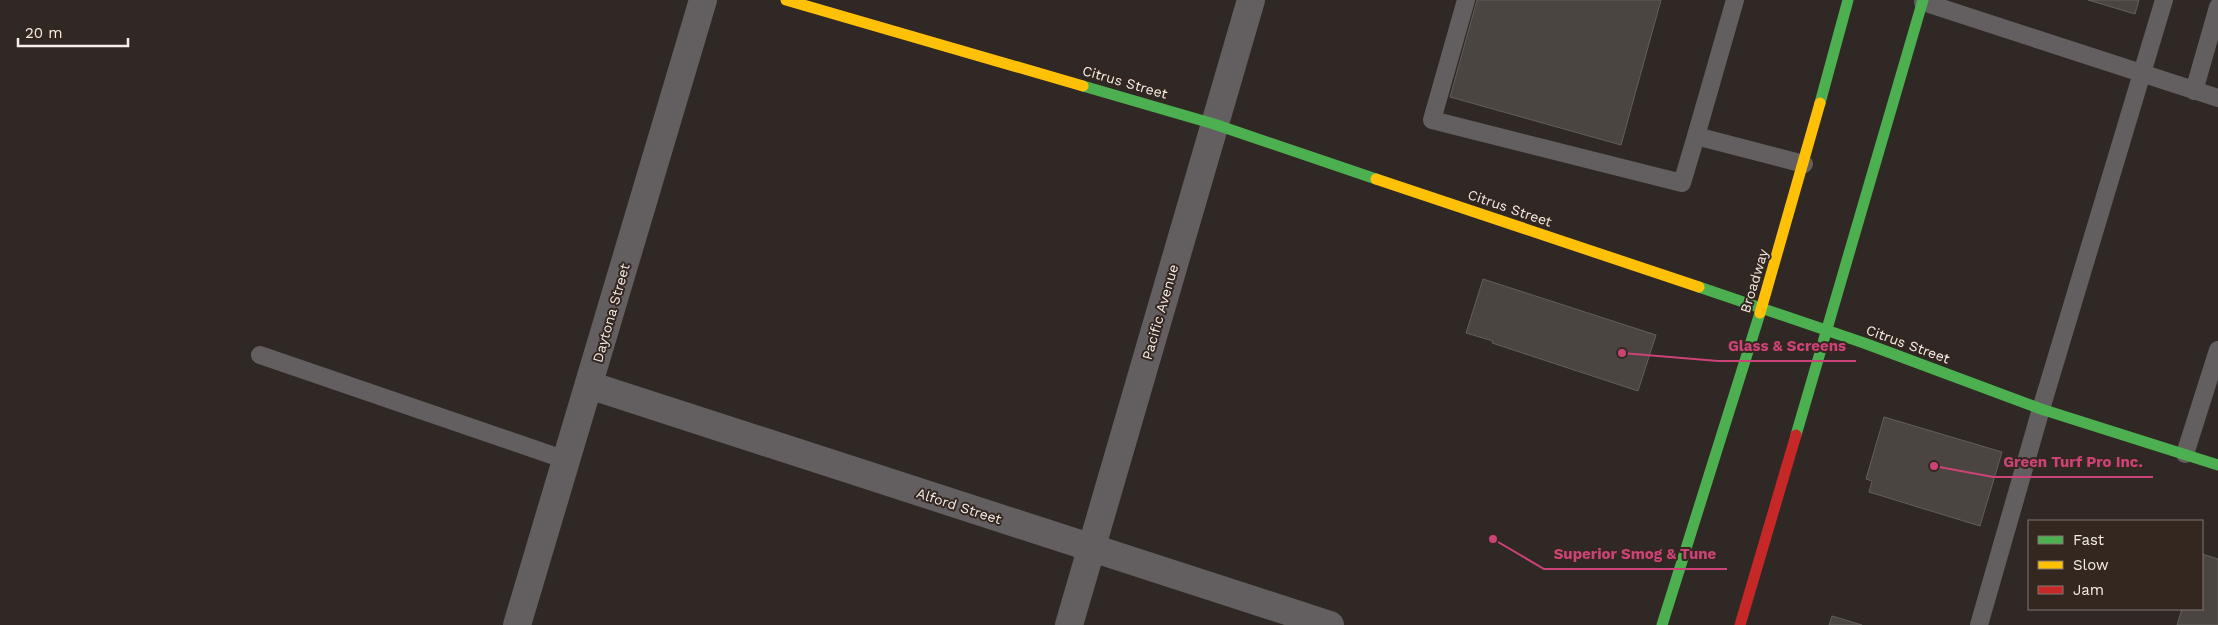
<svg xmlns="http://www.w3.org/2000/svg" width="2218" height="625" font-family="'Work Sans',sans-serif">
<style>
.building{fill:#4a4541;stroke:#645e5a}
.lines{fill:none;stroke-linecap:round;stroke-linejoin:round}
.lane{stroke:#635f60;stroke-width:18}
.street{stroke:#635f60;stroke-width:28}
.fast{stroke:#4caf50;stroke-width:11}
.slow{stroke:#ffc107;stroke-width:11}
.jam{stroke:#c62828;stroke-width:11}
.labels{text-anchor:middle;dominant-baseline:central;stroke-width:4;stroke-linejoin:round;paint-order:stroke}
.street-label{font-size:14px;fill:#f5ede8;stroke:#332720}
.leader{fill:none;stroke:#cc4377;stroke-width:2}
.callout-dot{fill:#cc4377;stroke:#332720;stroke-width:2}
.callout-label{font-size:15px;text-anchor:middle;font-weight:bold;fill:#cc4377;stroke:#332720;stroke-width:4;stroke-linejoin:round;paint-order:stroke}
</style>
<rect width="100%" height="100%" fill="#2f2824"/>
<g class="building">
<path d="M1477,0H1661L1621,145L1450,97Z"/>
<path d="M2088,0H2139L2135,14Z"/>
<path d="M1483,279L1656,335L1638,391L1492,343L1493,341L1466,333Z"/>
<path d="M1884,417L2002,452L1980,526L1869,492L1872,481L1866,479Z"/>
<path d="M2202,554L2218,559V625H2177L2182,609H2202Z"/>
<path d="M1832,616L1862,625H1829Z"/>
</g>
<g class="lines">
<g class="lane">
<path d="M1466,0L1432,120L1682,183L1696,136"/>
<path d="M1735,0L1696,136L1804,164"/>
<path d="M1923,2L2218,98"/>
<path d="M2194,91L2218,7"/>
<path d="M260,355L566,460"/>
<path d="M2185,454L2218,350"/>
<path d="M1979,625L2041,409L2164,0"/>
</g>
<g class="street">
<path d="M589,385L1330,625"/>
<path d="M517,625L703,0"/>
<path d="M1069,625L1251,0"/>
</g>
<g class="fast">
<path d="M1083,86L1214,124L1376,179"/>
<path d="M1820,103L1848,0"/>
<path d="M1699,287L1864,343L2041,409L2218,465"/>
<path d="M1796,435L1923,0"/>
<path d="M1662,625L1760,313"/>
</g>
<g class="slow">
<path d="M786,0L1083,86"/>
<path d="M1376,179L1699,287"/>
<path d="M1760,313L1820,103"/>
</g>
<path class="jam" d="M1740,625L1796,435"/>
</g>
<g class="labels">
<g class="street-label">
<text transform="translate(1125 82) rotate(16)">Citrus Street</text>
<text transform="translate(1510 208) rotate(19)">Citrus Street</text>
<text transform="translate(1754 281) rotate(-73)">Broadway</text>
<text transform="translate(1160 312) rotate(-74)">Pacific Avenue</text>
<text transform="translate(611 313) rotate(-74)">Daytona Street</text>
<text transform="translate(1908 344) rotate(20)">Citrus Street</text>
<text transform="translate(959 506) rotate(18)">Alford Street</text>
</g>
</g>
<path class="leader" d="M1622 353L1718 361H1856M1934 466L1993 477H2153M1493 539L1544 569H1727"/>
<g class="callout-dot">
<circle cx="1622" cy="353" r="5"/>
<circle cx="1934" cy="466" r="5"/>
<circle cx="1493" cy="539" r="5"/>
</g>
<g class="callout-label">
<text x="1787" y="351">Glass &amp; Screens</text>
<text x="2073" y="467">Green Turf Pro Inc.</text>
<text x="1635" y="559">Superior Smog &amp; Tune</text>
</g>
<rect x="2028" y="520" width="175" height="90" fill="#332720" stroke="#817670"/>
<rect x="2038" y="536" width="25" height="8" fill="#4caf50" stroke="#817670"/>
<text x="2073" y="545" font-size="15" fill="#f5ede8">Fast</text>
<rect x="2038" y="561" width="25" height="8" fill="#ffc107" stroke="#817670"/>
<text x="2073" y="570" font-size="15" fill="#f5ede8">Slow</text>
<rect x="2038" y="586" width="25" height="8" fill="#c62828" stroke="#817670"/>
<text x="2073" y="595" font-size="15" fill="#f5ede8">Jam</text>
<path d="M18 38v8h110v-8" fill="none" stroke="#f5ede8" stroke-width="2.5"/>
<text x="25" y="38" font-size="15" fill="#f5ede8" stroke="#332720" stroke-width="4" paint-order="stroke">20 m</text>
</svg>
